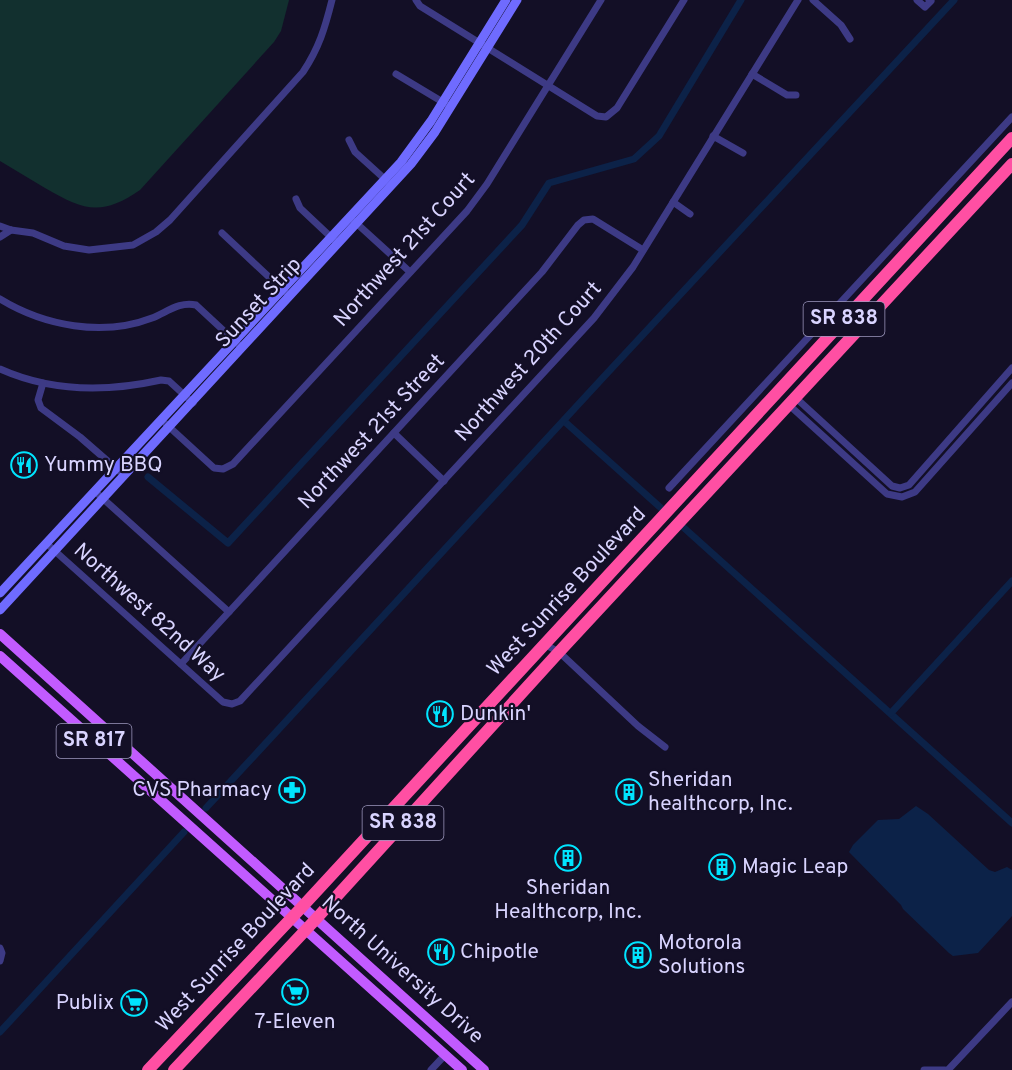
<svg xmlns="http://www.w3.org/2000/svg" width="1012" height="1070" font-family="Overpass,sans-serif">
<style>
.green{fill:#12302f}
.water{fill:#0c2248}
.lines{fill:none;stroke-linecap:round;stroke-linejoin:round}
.canal{stroke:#0c2248;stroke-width:7}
.street{stroke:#3d3a85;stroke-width:7}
.secondary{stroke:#6f6bff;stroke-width:9}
.primary{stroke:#c25bff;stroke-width:10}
.highway{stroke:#ff4fa3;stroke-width:12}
.labels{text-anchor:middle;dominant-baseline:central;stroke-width:4.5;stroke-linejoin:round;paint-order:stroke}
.shield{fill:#130f26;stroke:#9e99be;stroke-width:1.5}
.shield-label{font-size:20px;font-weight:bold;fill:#d9d4ff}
.street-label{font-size:21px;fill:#d9d4ff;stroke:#130f26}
.poi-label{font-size:21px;fill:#d9d4ff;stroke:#130f26;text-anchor:start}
</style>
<rect width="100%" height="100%" fill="#130f26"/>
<path class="green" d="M0,0H289L281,31L274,42L140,190C101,217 83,210 45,188C30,179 15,170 0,161Z"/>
<path class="water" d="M916,806L928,814L989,870L995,872L1007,867L1012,870V916L978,953L953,956L949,953L903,909L901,905L849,852L853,845L878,820L899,819Z"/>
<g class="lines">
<g class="canal">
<path d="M564,421L661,508"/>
<path d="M148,477L228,543L522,225L549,183L634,159L659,136L741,0"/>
<path d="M683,527L1012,823"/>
<path d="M891,713L1012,581"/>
<path d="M206,808C454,537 704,269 954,0"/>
<path d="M0,1032L184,832"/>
</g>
<g class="street">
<path d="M416,0L420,6L597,116L606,117L617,108L684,0"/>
<path d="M813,0L841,25L850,39"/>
<path d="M917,0L925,7L931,1L929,0"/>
<path d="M396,74L446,104"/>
<path d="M752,74L787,95H796"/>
<path d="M713,136L743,153"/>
<path d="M349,140L355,152L388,182"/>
<path d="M296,199L300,208L334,240"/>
<path d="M673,202L690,214"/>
<path d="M354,221L410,272"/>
<path d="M0,226L11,230L33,233L64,246L89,250L133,245L156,232L170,220L303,72C319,48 325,28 332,0"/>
<path d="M222,233L285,292"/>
<path d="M0,237L11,230"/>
<path d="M0,299C44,326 103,337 152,318C167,312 180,301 196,305L238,344"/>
<path d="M0,369C51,392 107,392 161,380L169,381L193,403"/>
<path d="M43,383L38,400L41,408L80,437L119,471"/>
<path d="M796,398L892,486L900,488L909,485L1012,368"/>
<path d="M789,405L887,494L902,497L915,492L1012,383"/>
<path d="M166,424L214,468L223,469L233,464L467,211L487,184L601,0"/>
<path d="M394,433L444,481"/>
<path d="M669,488L1012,117"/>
<path d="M99,495L229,612"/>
<path d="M46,543L223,702L232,704L240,701L594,318L633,267L798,0"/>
<path d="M544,644L559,652L638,726L665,747"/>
<path d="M181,664L542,272L578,225L584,220L593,219L643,250"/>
<path d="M0,948L2,953L0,961"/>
<path d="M431,1070L445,1055"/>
<path d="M924,1070H945"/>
<path d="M948,1070L1012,1002"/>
</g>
<g class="secondary">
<path d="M0,593L401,162L431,121L506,0"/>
<path d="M0,610L411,164L435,132L517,0"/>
</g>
<g class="primary">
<path d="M0,634L484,1070"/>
<path d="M0,656L462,1070"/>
</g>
<g class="highway">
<path d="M148,1070L302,907L1012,138"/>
<path d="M174,1070L316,919L559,652L1012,164"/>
</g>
</g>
<defs>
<g id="restaurant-ring" transform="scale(1.35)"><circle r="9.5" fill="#130f26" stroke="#00e5ff" stroke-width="1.5"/><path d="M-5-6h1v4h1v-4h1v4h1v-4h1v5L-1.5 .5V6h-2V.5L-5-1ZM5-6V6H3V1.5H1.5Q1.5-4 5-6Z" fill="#00e5ff"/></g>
<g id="pharmacy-ring" transform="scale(1.35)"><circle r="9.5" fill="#130f26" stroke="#00e5ff" stroke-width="1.5"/><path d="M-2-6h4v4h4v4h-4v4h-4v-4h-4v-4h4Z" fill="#00e5ff"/></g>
<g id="building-ring" transform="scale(1.35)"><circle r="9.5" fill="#130f26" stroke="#00e5ff" stroke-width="1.5"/><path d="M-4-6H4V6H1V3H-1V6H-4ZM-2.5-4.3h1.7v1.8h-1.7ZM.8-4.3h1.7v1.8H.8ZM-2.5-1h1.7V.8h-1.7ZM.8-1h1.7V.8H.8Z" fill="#00e5ff"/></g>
<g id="supermarket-ring" transform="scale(1.35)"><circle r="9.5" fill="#130f26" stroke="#00e5ff" stroke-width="1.5"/><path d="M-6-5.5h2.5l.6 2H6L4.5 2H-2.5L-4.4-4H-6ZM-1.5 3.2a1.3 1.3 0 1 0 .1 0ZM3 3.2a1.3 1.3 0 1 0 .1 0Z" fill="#00e5ff"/></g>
</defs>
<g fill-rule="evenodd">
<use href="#restaurant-ring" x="24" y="465"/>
<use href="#restaurant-ring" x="440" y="714"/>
<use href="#pharmacy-ring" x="292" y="790"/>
<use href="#building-ring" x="629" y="792"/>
<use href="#building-ring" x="568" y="858"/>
<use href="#building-ring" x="722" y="867"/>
<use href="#restaurant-ring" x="441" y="952"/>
<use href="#building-ring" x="638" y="955"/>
<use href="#supermarket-ring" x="295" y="992"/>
<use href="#supermarket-ring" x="134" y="1003"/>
</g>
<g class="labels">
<g class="shield">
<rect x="803.5" y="302" width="81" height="34" rx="4.5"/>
<rect x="56.5" y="724" width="75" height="34" rx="4.5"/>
<rect x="362.5" y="806" width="81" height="34" rx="4.5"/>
</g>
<g class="shield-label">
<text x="844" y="319">SR 838</text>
<text x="94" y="741">SR 817</text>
<text x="403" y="823">SR 838</text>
</g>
<g class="street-label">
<text transform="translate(405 250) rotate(-48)">Northwest 21st Court</text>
<text transform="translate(259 303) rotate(-47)">Sunset Strip</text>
<text transform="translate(529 362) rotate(-48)">Northwest 20th Court</text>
<text transform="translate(372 432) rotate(-47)">Northwest 21st Street</text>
<text transform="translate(567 592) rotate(-47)">West Sunrise Boulevard</text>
<text transform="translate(149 613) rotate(42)">Northwest 82nd Way</text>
<text transform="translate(236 948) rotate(-47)">West Sunrise Boulevard</text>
<text transform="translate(402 970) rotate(42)">North University Drive</text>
</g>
<g class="poi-label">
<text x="44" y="465">Yummy BBQ</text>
<text x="460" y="714">Dunkin'</text>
<text x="648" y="780">Sheridan<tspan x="648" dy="24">healthcorp, Inc.</tspan></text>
<text x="272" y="790" text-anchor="end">CVS Pharmacy</text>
<text x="742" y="867">Magic Leap</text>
<text x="568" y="888" text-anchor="middle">Sheridan<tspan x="568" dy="24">Healthcorp, Inc.</tspan></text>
<text x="658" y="943">Motorola<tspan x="658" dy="24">Solutions</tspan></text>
<text x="460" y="952">Chipotle</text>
<text x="114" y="1003" text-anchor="end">Publix</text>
<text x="295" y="1022" text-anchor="middle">7-Eleven</text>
</g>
</g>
</svg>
